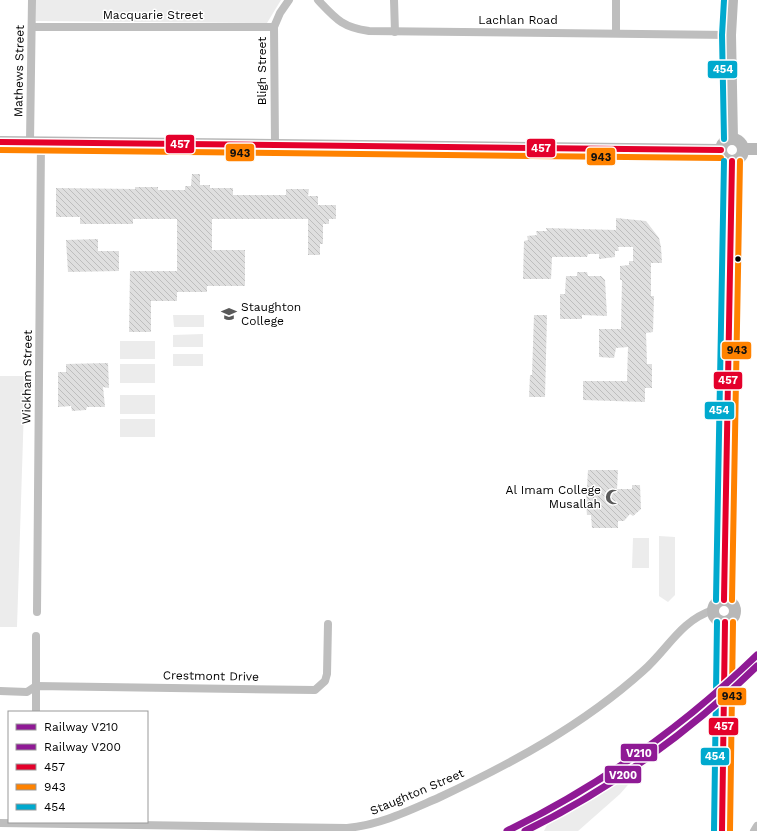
<svg xmlns="http://www.w3.org/2000/svg" width="757" height="831" font-family="'Work Sans',sans-serif">
<style>
.park{fill:#ececec}
.building{fill:url(#building-back-hatch)}
.lines{fill:none;stroke-linecap:round;stroke-linejoin:round}
.street{stroke:#bebebe;stroke-width:8}
.secondary{stroke:#b8b8b8;stroke-width:12}
.bus-1-casing{stroke:#fff;stroke-width:9}
.bus-2-casing{stroke:#fff;stroke-width:9}
.bus-3-casing{stroke:#fff;stroke-width:9}
.bus-1{stroke:#e4002b;stroke-width:6}
.bus-2{stroke:#ff8200;stroke-width:6}
.bus-3{stroke:#00a9ce;stroke-width:6}
.rail-1-casing{stroke:#fff;stroke-width:10}
.rail-2-casing{stroke:#fff;stroke-width:10}
.rail-1{stroke:#8f1a95;stroke-width:7}
.rail-2{stroke:#8f1a95;stroke-width:7}
.bus-dot{fill:#000;stroke:#fff;stroke-width:1.5}
.labels{text-anchor:middle;dominant-baseline:central;stroke-width:3;stroke-linejoin:round;paint-order:stroke}
.street-label{font-size:12px;fill:#000;stroke:#fff}
.poi-label{font-size:12px;fill:#000;stroke:#fff;text-anchor:start}
.line-badge{stroke:#fff;stroke-width:1.5}
.badge-label{font-size:11px;text-anchor:middle;font-weight:bold;fill:#fff}
.pale-badge-label{font-size:11px;text-anchor:middle;font-weight:bold;fill:#111}
</style>
<defs>
<pattern id="building-back-hatch" width="6" height="6" patternUnits="userSpaceOnUse"><rect width="6" height="6" fill="#dfdfdf"/><path d="M-1 5l2 2M0 0l6 6M5-1l2 2" fill="none" stroke="#bebebe"/></pattern>
</defs>
<rect width="100%" height="100%" fill="#fff"/>
<g class="park">
<path d="M36,0H281L267,23L36,21Z"/>
<path d="M173,315H204V327H174Z"/>
<path d="M203,334V347H173V335Z"/>
<rect x="120" y="341" width="35" height="18"/>
<rect x="173" y="354" width="30" height="12"/>
<rect x="120" y="364" width="35" height="19"/>
<path d="M0,376H25L17,627H0Z"/>
<rect x="120" y="395" width="35" height="19"/>
<rect x="120" y="419" width="35" height="18"/>
<path d="M659,536L675,537V595L668,602L659,596Z"/>
<path d="M633,538H649V568H632Z"/>
<path d="M661,747L620,794L578,831H544L548,823L612,784Z"/>
</g>
<g class="building">
<path d="M192,174H200V185H210V188H233V195H286V189H309L308,196H318V205H336V219H329V224H323V244H320V255H308V219H212V250H245V286H207V292H177V301H151V332H129L130,271H177V219H133V224H80V217H56V188L135,189V187H158V190H185V186H191Z"/>
<path d="M616,218L646,221L659,238L661,247L662,263H651V296H654L653,332L646,333L647,364H652V388H645V402L583,400V381H627L628,347L616,348L614,358L599,357V329H621L622,280H620V266L629,265V261H633V247H618L619,251H615V257L599,259V254H588L587,257H552L551,279H523L524,241L528,240L527,236L537,235L536,231H547L546,228L616,230Z"/>
<path d="M98,239V251H119V271L68,272L66,240Z"/>
<path d="M577,272H587L588,276H601L605,280L607,316L582,315V319H560V294H565L566,276H577Z"/>
<path d="M534,315H547L545,397H529L530,375H532Z"/>
<path d="M108,363L109,388L103,387L105,407H87L86,410L72,411L71,406L58,407V372H66V364Z"/>
<path d="M588,470H618L617,489H632V485H640L641,509L633,516L630,514L624,521H618V528H592L591,515H587L586,505Z"/>
</g>
<g class="lines">
<g class="street">
<path d="M318,0C336,19 342,27 369,31L730,35"/>
<path d="M394,0L395,32"/>
<path d="M32,27H274"/>
<path d="M616,33V0"/>
<path d="M30,142L32,0"/>
<path d="M275,145L274,27L280,13L289,0"/>
<path d="M37,612L41,142"/>
<path d="M0,691L27,692L36,686L315,690L325,681L327,674L328,624"/>
<path d="M36,712V636"/>
<path d="M0,823L347,828C380,825 408,811 438,798C511,764 583,725 643,671C668,649 680,621 713,610"/>
<path d="M754,831L757,826"/>
</g>
<g class="secondary">
<circle cx="732" cy="150" r="11"/>
<path d="M732,139L730,35L732,0"/>
<path d="M0,142L721,150"/>
<path d="M743,149H757"/>
<path d="M724,600L732,161"/>
<circle cx="724" cy="611" r="11"/>
<path d="M722,831L725,622"/>
</g>
<g class="bus-1-casing">
<g id="bus-1">
<path d="M0,142L721,150"/>
<path d="M724,600L732,161"/>
<path d="M722,831L725,622"/>
</g>
</g>
<g class="bus-2-casing">
<g id="bus-2">
<path d="M0,150L721,158"/>
<path d="M732,600L740,161"/>
<path d="M730,831L733,622"/>
</g>
</g>
<g class="bus-3-casing">
<g id="bus-3">
<path d="M724,0L722,35L724,139"/>
<path d="M716,600L724,161"/>
<path d="M714,831L717,622"/>
</g>
</g>
<use href="#bus-1" class="bus-1"/>
<use href="#bus-2" class="bus-2"/>
<use href="#bus-3" class="bus-3"/>
<g class="rail-1-casing">
<path id="rail-1" d="M507,831C599,786 684,726 757,655"/>
</g>
<g class="rail-2-casing">
<path id="rail-2" d="M525,831C608,791 691,731 757,666"/>
</g>
<use href="#rail-1" class="rail-1"/>
<use href="#rail-2" class="rail-2"/>
</g>
<defs>
<g id="school-bare" transform="scale(1.2)"><path d="M0-5L7-2L0 1L-7-2ZM-4 1L0 2.5L4 1V4Q0 6-4 4Z" fill="#595959" stroke="#fff" stroke-width="2.5" paint-order="stroke"/></g>
<g id="mosque-bare" transform="scale(1.2)"><path d="M3.5-4.9A6 6 0 1 0 3.5 4.9A5 5 0 1 1 3.5-4.9Z" fill="#595959" stroke="#fff" stroke-width="2.5" paint-order="stroke"/></g>
</defs>
<g fill-rule="evenodd">
<use href="#school-bare" x="229" y="314"/>
<use href="#mosque-bare" x="613" y="497"/>
</g>
<circle class="bus-dot" cx="738" cy="259" r="3.5"/>
<g class="labels">
<g class="street-label">
<text x="153" y="15">Macquarie Street</text>
<text x="518" y="20">Lachlan Road</text>
<text transform="translate(19 71) rotate(-89)">Mathews Street</text>
<text transform="translate(262 71) rotate(-90)">Bligh Street</text>
<text transform="translate(27 377) rotate(-89)">Wickham Street</text>
<text transform="translate(211 676) rotate(1)">Crestmont Drive</text>
<text transform="translate(417 792) rotate(-23)">Staughton Street</text>
</g>
<g class="poi-label">
<text x="241" y="307">Staughton<tspan x="241" dy="14">College</tspan></text>
<text x="601" y="490" text-anchor="end">Al Imam College<tspan x="601" dy="14">Musallah</tspan></text>
</g>
</g>
<g class="line-badge">
<rect x="707" y="60" width="31" height="19" rx="4" fill="#00a9ce"/>
<rect x="165" y="134" width="30" height="20" rx="4" fill="#e4002b"/>
<rect x="526" y="138" width="30" height="20" rx="4" fill="#e4002b"/>
<rect x="225" y="143" width="30" height="19" rx="4" fill="#ff8200"/>
<rect x="586" y="147" width="30" height="19" rx="4" fill="#ff8200"/>
<rect x="721" y="341" width="31" height="19" rx="4" fill="#ff8200"/>
<rect x="713" y="371" width="30" height="19" rx="4" fill="#e4002b"/>
<rect x="704" y="401" width="31" height="19" rx="4" fill="#00a9ce"/>
<rect x="717" y="687" width="30" height="19" rx="4" fill="#ff8200"/>
<rect x="708" y="717" width="31" height="19" rx="4" fill="#e4002b"/>
<rect x="620" y="743" width="38" height="19" rx="4" fill="#8f1a95"/>
<rect x="700" y="747" width="30" height="19" rx="4" fill="#00a9ce"/>
<rect x="604" y="765" width="38" height="19" rx="4" fill="#8f1a95"/>
</g>
<g class="badge-label">
<text x="723" y="73">454</text>
<text x="180" y="148">457</text>
<text x="541" y="152">457</text>
<text x="728" y="384">457</text>
<text x="719" y="414">454</text>
<text x="724" y="730">457</text>
<text x="639" y="757">V210</text>
<text x="715" y="760">454</text>
<text x="623" y="779">V200</text>
</g>
<g class="pale-badge-label">
<text x="240" y="157">943</text>
<text x="601" y="161">943</text>
<text x="737" y="354">943</text>
<text x="732" y="700">943</text>
</g>
<rect x="8" y="711" width="140" height="112" fill="#ffffff" stroke="#999999"/>
<rect x="16" y="724" width="20" height="6" fill="#8f1a95" stroke="#999999"/>
<text x="44" y="731" font-size="12" fill="#000000">Railway V210</text>
<rect x="16" y="744" width="20" height="6" fill="#8f1a95" stroke="#999999"/>
<text x="44" y="751" font-size="12" fill="#000000">Railway V200</text>
<rect x="16" y="764" width="20" height="6" fill="#e4002b" stroke="#999999"/>
<text x="44" y="771" font-size="12" fill="#000000">457</text>
<rect x="16" y="784" width="20" height="6" fill="#ff8200" stroke="#999999"/>
<text x="44" y="791" font-size="12" fill="#000000">943</text>
<rect x="16" y="804" width="20" height="6" fill="#00a9ce" stroke="#999999"/>
<text x="44" y="811" font-size="12" fill="#000000">454</text>
</svg>
